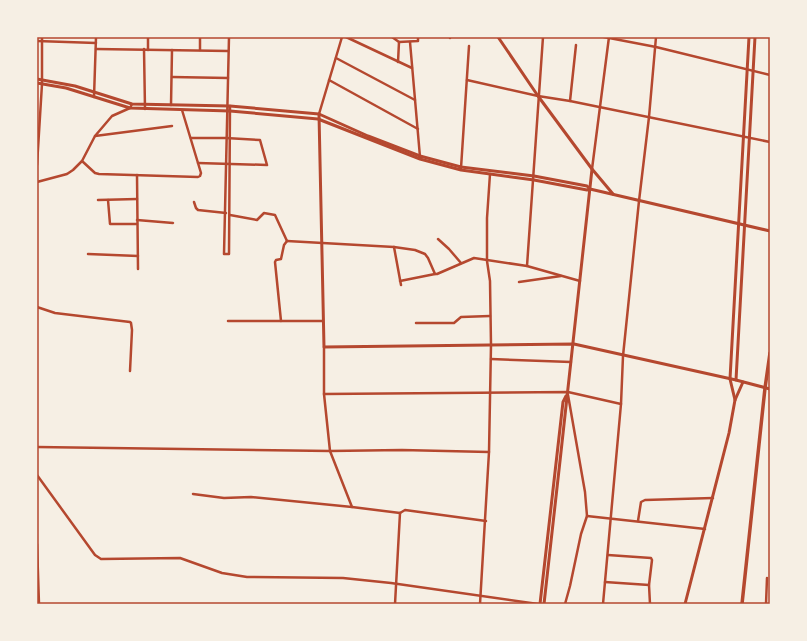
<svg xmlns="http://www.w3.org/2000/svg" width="807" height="641" font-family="Helvetica,sans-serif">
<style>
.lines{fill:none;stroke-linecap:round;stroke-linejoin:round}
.minor{stroke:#b5482f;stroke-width:2.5}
.tertiary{stroke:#b5482f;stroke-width:3}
.secondary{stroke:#b5482f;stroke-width:3.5}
.neatline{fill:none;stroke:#b5482f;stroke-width:1.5}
</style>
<rect width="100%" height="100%" fill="#f6efe4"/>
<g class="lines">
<g class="minor">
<path d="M148,37V50"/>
<path d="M229,37L224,254H229L230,106"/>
<path d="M346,37L412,68"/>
<path d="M392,37L399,42L398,62"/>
<path d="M604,37L656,47L770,75"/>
<path d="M450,38V37"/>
<path d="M37,41L96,43"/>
<path d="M399,42L418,41V37"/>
<path d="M410,42L420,157"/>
<path d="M96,49L228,51"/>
<path d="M144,49L145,109"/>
<path d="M200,50V37"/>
<path d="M336,58L415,100"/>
<path d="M172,77L228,78"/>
<path d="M329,80L418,129"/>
<path d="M467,80L538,96L570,101L770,142"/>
<path d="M94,97L96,37"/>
<path d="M570,101L576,45"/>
<path d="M171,105L172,50"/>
<path d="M319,114L342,37"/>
<path d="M95,136L172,126"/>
<path d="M191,138H226L260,140L267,165L198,163"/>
<path d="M82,161L95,173L99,174L198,177L200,176L201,173L182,110"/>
<path d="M37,165L42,84V37"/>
<path d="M461,168L469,46"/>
<path d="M592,169L609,37"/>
<path d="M137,175L138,269"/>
<path d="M37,182L67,174L73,170L82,161L95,136L112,116L130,108L132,104"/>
<path d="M98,200L137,199"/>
<path d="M108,200L110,224H137"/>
<path d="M194,202L196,208L198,210L226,213"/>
<path d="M230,215L257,220L264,213L275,215L287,241"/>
<path d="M137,220L173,223"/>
<path d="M438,239L449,249L461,263"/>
<path d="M287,241L394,247L415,250L425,254L428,258L435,274H437L474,258L527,266L580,281"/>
<path d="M394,247L401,285"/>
<path d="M88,254L138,256"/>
<path d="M527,266L543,37"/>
<path d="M400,281L435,274"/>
<path d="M519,282L561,276"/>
<path d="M37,307L55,313L130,322L131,323L132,330L130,371"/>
<path d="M228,321H323"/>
<path d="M281,321L275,262L276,260L281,259L284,245L287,241"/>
<path d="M416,323H454L461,317L490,316"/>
<path d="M324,347V394L330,451L352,507"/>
<path d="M491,359L571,362"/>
<path d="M324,394L568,392L621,404"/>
<path d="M37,447L330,451L402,450L489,452"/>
<path d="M37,475L95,555L101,559L180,558L222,573L247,577L343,578L391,583L538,604"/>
<path d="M193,494L224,498L251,497L352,507L400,513"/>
<path d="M400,513L405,510L486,521"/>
<path d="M587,516L705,529"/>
<path d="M638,521L641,502L645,500L713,498"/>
<path d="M37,544L39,604"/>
<path d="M608,555L651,558L652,560L649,585L650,604"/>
<path d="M605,582L649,585"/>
<path d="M395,604L400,513"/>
<path d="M480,604L489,452L491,345L490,281L487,261V218L490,174"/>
<path d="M565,604L570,586L581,534L587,516L585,492L568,395"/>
<path d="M603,604L621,404L623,356L639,201L649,117L656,37"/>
<path d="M766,604L767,578"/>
</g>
<g class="tertiary">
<path d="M498,37L538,96L592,169L613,194"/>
<path d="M37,79L75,86L132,104L230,106L319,114L368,136L420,156L461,167L534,176L587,186L590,189"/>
<path d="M37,83L66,88L130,108L230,111L318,119L420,159L461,170L534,180L587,190L590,189L770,231"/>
<path d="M319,114L324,347L574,344L736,380L770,389"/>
<path d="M736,380L755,37"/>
<path d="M735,400L730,379L749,37"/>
<path d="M540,604L563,402L566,396"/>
<path d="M544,604C560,459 577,314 592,169"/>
<path d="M685,604L729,433L735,400L743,382"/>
</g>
<path class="secondary" d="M742,604L765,388L770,353"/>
</g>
<rect width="807" height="641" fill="none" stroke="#f6efe4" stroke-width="76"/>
<rect x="38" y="38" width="731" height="565" class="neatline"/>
</svg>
